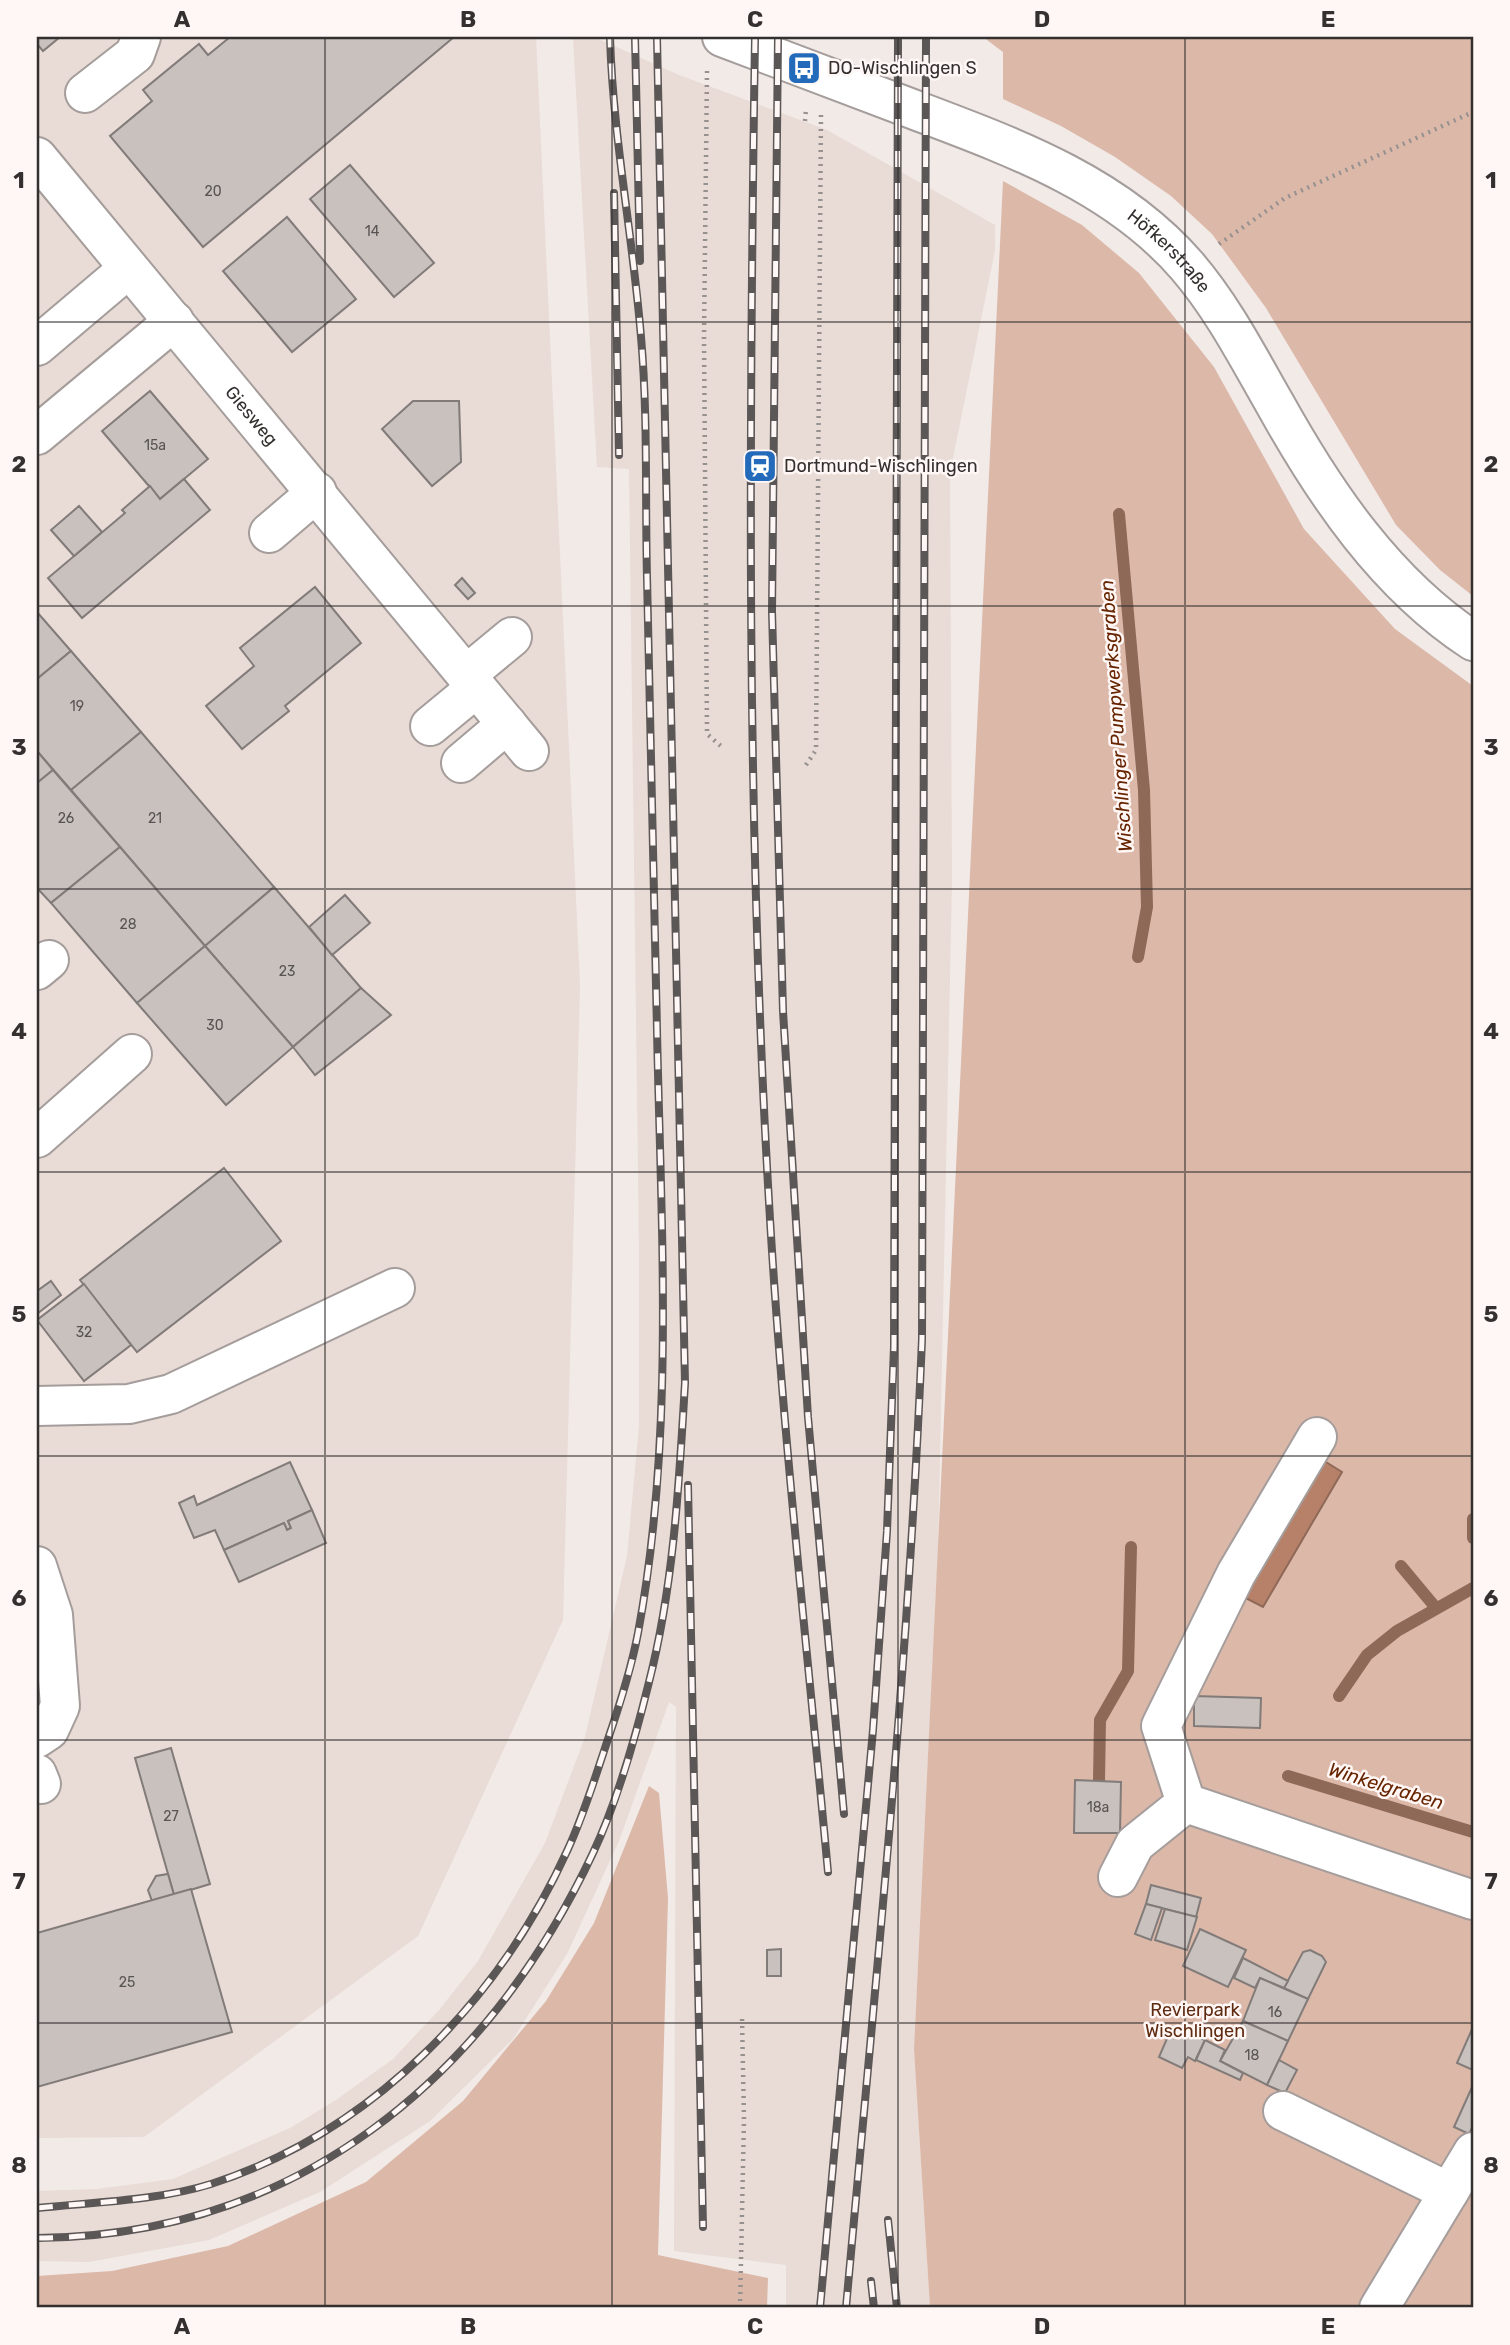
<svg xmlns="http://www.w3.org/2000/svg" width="1510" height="2345" font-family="Rubik,sans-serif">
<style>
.built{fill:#e9dbd5}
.green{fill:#dcb8a9}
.water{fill:#b78169;stroke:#8f6958;stroke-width:2}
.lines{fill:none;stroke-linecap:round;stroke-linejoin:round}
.stream{stroke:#8f6958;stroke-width:12}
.building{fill:#c8c1be;stroke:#817b79;stroke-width:2}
.minor-casing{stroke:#a49d9b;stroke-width:42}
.path{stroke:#96918f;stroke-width:4.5;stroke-dasharray:2 5;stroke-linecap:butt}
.minor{stroke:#fff;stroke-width:38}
.rail-casing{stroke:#5b5756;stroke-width:8}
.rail{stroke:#fef7f5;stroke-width:5;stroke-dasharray:16;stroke-linecap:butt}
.grid{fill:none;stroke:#33302f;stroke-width:2;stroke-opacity:0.55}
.labels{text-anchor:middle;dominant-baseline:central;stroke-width:5;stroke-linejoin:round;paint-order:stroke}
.number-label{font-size:14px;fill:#585453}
.poi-label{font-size:18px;fill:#33302f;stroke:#fef7f5;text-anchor:start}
.street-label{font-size:18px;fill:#33302f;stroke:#fef7f5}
.park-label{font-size:18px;fill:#5e2a10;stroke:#fef7f5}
.water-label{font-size:19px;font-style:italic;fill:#662400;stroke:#fef7f5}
.neatline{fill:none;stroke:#33302f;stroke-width:2.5}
.grid-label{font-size:23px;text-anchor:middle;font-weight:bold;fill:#33302f}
</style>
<rect width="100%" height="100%" fill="#f1eae7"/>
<g class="built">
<path d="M37,37H536L580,985L563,1620L418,1936L144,2137L37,2138Z"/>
<path d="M573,37H594L679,75L827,130L995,225V250L950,473L952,881L938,1552L914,2049L930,2308H786V2265L674,2251L676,1707L669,1702L619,1841L567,1954L513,2039L430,2121L320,2192L209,2240L89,2262L37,2261V2191L97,2189L173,2179L290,2128L336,2100L393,2059L439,2010L478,1961L545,1843L585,1737L627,1556L639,1426V1249L629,469L597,467Z"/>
</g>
<g class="green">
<path d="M983,37H1473V596L1440,570L1396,525L1266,308L1212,234L1171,196L1115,157L1061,126L1003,99V52Z"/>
<path d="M1003,181L1082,225L1139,273L1214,367L1304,529L1395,629L1473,686V2308H930L914,2049Z"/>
<path d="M649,1786L659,1793L668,1898L658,2255L768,2278L767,2308H37V2276L112,2271L228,2246L366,2182L463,2101L546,2001L594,1923Z"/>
</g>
<path class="water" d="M1318,1457L1342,1472L1263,1607L1238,1594Z"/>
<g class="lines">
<g class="stream">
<path d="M1119,514L1144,790L1147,907L1138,957"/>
<path d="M1473,1519V1538"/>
<path d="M1401,1566L1436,1608"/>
<path d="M1339,1696L1367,1655L1397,1631L1473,1588"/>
<path d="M1288,1776L1473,1832"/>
<path d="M1099,1781L1100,1720L1128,1671L1131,1547"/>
</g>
</g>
<g class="building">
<path d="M37,37H60L43,51L37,44Z"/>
<path d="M230,37H454L203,247L110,136L152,101L143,90L199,44L208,55Z"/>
<path d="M350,165L434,263L394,297L310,199Z"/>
<path d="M287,217L356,299L292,352L223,271Z"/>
<path d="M150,391L208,459L160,499L102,431Z"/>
<path d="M413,401H459L461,462L432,486L382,429Z"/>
<path d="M184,479L210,510L82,618L48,578L125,513L122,510L150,486L160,499Z"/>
<path d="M79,506L102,532L74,556L51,530Z"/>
<path d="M462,578L475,593L468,599L455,585Z"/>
<path d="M315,587L361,643L285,706L289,711L242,749L206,706L254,666L240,648Z"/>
<path d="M37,612L71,651L37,679Z"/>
<path d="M71,651L141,732L71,790L37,751V679Z"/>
<path d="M141,732L274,887L205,946L71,790Z"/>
<path d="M37,751L53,770L37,783Z"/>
<path d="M53,770L120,847L51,903L37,888V783Z"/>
<path d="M120,847L205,946L137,1003L51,903Z"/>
<path d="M274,887L361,988L293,1047L205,946Z"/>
<path d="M345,895L370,923L332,955L309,927Z"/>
<path d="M205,946L293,1047L226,1105L137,1003Z"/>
<path d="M361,988L391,1015L315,1075L293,1047Z"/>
<path d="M224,1168L281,1241L137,1352L80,1280Z"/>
<path d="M51,1281L61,1295L37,1314V1291Z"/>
<path d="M84,1284L131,1345L84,1381L37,1320Z"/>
<path d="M290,1462L312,1510L288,1521L291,1528L287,1530L284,1523L224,1550L215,1530L194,1538L179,1503L194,1496L197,1505Z"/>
<path d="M312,1510L326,1543L239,1582L224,1550L284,1523L287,1530L291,1528L288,1521Z"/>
<path d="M1194,1696L1261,1698L1260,1728L1194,1726Z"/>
<path d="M171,1748L210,1884L174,1895L135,1758Z"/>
<path d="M1075,1780L1121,1782L1120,1833H1074Z"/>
<path d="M168,1874L174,1895L152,1901L148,1890L156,1876Z"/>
<path d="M1151,1885L1201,1898L1196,1917L1146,1904Z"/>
<path d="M191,1889L232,2032L37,2087V1933Z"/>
<path d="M1146,1904L1162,1908L1151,1940L1135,1934Z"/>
<path d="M1165,1909L1197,1917L1187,1950L1155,1940Z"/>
<path d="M1200,1929L1246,1950L1228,1987L1183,1966Z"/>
<path d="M781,1949V1976H767V1950Z"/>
<path d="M1310,1950L1322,1956L1326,1962L1308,1999L1284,1988L1303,1952Z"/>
<path d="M1243,1958L1288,1981L1284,1988L1260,1978L1255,1988L1234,1978Z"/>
<path d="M1260,1978L1308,1999L1288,2041L1243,2021Z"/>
<path d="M1243,2021L1288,2041L1267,2085L1220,2061Z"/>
<path d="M1172,2027L1205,2040L1195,2061L1188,2057L1182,2068L1159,2057Z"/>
<path d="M1473,2027V2070L1457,2063Z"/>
<path d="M1205,2040L1225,2050L1220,2061L1243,2073L1240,2080L1196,2060Z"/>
<path d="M1279,2060L1297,2070L1285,2093L1267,2085Z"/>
<path d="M1473,2085V2126L1469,2134L1454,2127Z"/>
</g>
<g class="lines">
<g class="minor-casing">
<g id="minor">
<path id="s1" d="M722,37C787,61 851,86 915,110C1013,147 1116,184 1187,266C1223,308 1248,357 1275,404C1325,494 1386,584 1473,641"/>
<path d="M85,93L135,54L141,37"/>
<path id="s2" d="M37,157L529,751"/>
<path d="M37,346L128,269"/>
<path d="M37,435L174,321"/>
<path d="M269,533L317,492"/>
<path d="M466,675L512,637"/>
<path d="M430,726L476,688"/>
<path d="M461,763L507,724"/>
<path d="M37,970L49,960"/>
<path d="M37,1138L132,1054"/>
<path d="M37,1406L129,1404L171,1394L395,1288"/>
<path d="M1317,1437L1236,1574L1161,1726L1186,1803L1473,1900"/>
<path d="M37,1566L53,1615L60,1706L49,1730L37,1738"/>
<path d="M37,1774L41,1784"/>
<path d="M1118,1877L1135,1844L1186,1803"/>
<path d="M1283,2111L1449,2192"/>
<path d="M1379,2308L1473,2152"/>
</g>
</g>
<g class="path">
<path d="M707,71L704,337L707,734L722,747"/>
<path d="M805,121L806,109"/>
<path d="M1219,244L1285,198L1473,112"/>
<path d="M806,765L816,750L821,114"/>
<path d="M740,2308L744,2119L742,2018"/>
</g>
<use href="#minor" class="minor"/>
<g class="rail-casing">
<g id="rail">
<path d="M635,37L640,261"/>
<path d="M755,37C749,431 746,825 770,1219C783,1437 808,1655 828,1872"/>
<path d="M778,37L772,611L783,1011L808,1417L844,1814"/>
<path d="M614,193L619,455"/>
<path d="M688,1485L703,2227"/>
<path d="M37,2208C94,2202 156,2201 211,2184C372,2132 499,2001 568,1849C584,1814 595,1778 607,1742C619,1707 631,1670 638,1633C675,1435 661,1230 657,1030C654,879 650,728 647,577C645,497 648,416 641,337C633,237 613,138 610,37"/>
<path d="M888,2220L897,2308"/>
<path d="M37,2238C295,2236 486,2080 593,1853C618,1800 635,1739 649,1682C674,1584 679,1483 685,1383L657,37"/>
<path d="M871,2281L874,2308"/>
<path d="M820,2308L873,1730L887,1531L894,1347L898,37"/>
<path d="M846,2308C875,1985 909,1663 922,1339L926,37"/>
</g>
</g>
<use href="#rail" class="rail"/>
</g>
<path class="grid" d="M325,37V2308M612,37V2308M898,37V2308M1185,37V2308M37,322H1473M37,606H1473M37,889H1473M37,1172H1473M37,1456H1473M37,1740H1473M37,2023H1473"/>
<defs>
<g id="bus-square" transform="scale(1.75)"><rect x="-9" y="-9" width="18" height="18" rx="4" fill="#236aba" stroke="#fef7f5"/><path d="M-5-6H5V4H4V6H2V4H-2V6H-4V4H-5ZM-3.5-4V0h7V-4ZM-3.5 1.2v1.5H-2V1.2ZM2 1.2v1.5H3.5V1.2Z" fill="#fff"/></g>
<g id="station-square" transform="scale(1.75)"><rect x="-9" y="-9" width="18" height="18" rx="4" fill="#236aba" stroke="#fef7f5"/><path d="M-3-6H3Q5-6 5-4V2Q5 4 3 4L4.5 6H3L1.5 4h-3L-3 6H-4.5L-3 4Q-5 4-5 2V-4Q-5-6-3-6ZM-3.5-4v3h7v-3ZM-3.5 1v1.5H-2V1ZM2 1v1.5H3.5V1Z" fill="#fff"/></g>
</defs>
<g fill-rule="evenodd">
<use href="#bus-square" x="804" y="68"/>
<use href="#station-square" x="760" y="466"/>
</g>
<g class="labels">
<g class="number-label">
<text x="213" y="191">20</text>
<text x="372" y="231">14</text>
<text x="155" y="445">15a</text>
<text x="77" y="706">19</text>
<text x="66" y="818">26</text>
<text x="155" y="818">21</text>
<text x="128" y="924">28</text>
<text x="287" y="971">23</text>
<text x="215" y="1025">30</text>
<text x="84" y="1332">32</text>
<text x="1098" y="1807">18a</text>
<text x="171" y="1816">27</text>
<text x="127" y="1982">25</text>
<text x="1275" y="2012">16</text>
<text x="1252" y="2055">18</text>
</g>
<g class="poi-label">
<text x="828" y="68">DO-Wischlingen S</text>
<text x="784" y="466">Dortmund-Wischlingen</text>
</g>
<g class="street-label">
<text stroke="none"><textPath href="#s1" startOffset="500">Höfkerstraße</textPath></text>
<text stroke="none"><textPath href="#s2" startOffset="336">Giesweg</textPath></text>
</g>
<g class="park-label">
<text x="1195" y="2010">Revierpark<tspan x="1195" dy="21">Wischlingen</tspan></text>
</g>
<g class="water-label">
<text transform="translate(1116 716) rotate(-94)">Wischlinger Pumpwerksgraben</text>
<text transform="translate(1386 1786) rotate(17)">Winkelgraben</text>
</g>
</g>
<rect width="1510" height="2345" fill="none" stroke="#fef7f5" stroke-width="77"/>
<rect x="38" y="38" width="1434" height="2268" class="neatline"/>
<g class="grid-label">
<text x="182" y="27">A</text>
<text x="468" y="27">B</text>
<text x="755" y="27">C</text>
<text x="1042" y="27">D</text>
<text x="1328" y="27">E</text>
<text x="19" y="188">1</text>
<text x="1491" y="188">1</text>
<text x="19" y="472">2</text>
<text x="1491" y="472">2</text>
<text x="19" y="755">3</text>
<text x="1491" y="755">3</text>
<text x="19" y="1039">4</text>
<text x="1491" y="1039">4</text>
<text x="19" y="1322">5</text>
<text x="1491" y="1322">5</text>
<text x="19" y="1606">6</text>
<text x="1491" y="1606">6</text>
<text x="19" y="1889">7</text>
<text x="1491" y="1889">7</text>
<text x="19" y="2173">8</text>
<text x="1491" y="2173">8</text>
<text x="182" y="2334">A</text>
<text x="468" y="2334">B</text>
<text x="755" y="2334">C</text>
<text x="1042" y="2334">D</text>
<text x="1328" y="2334">E</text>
</g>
</svg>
